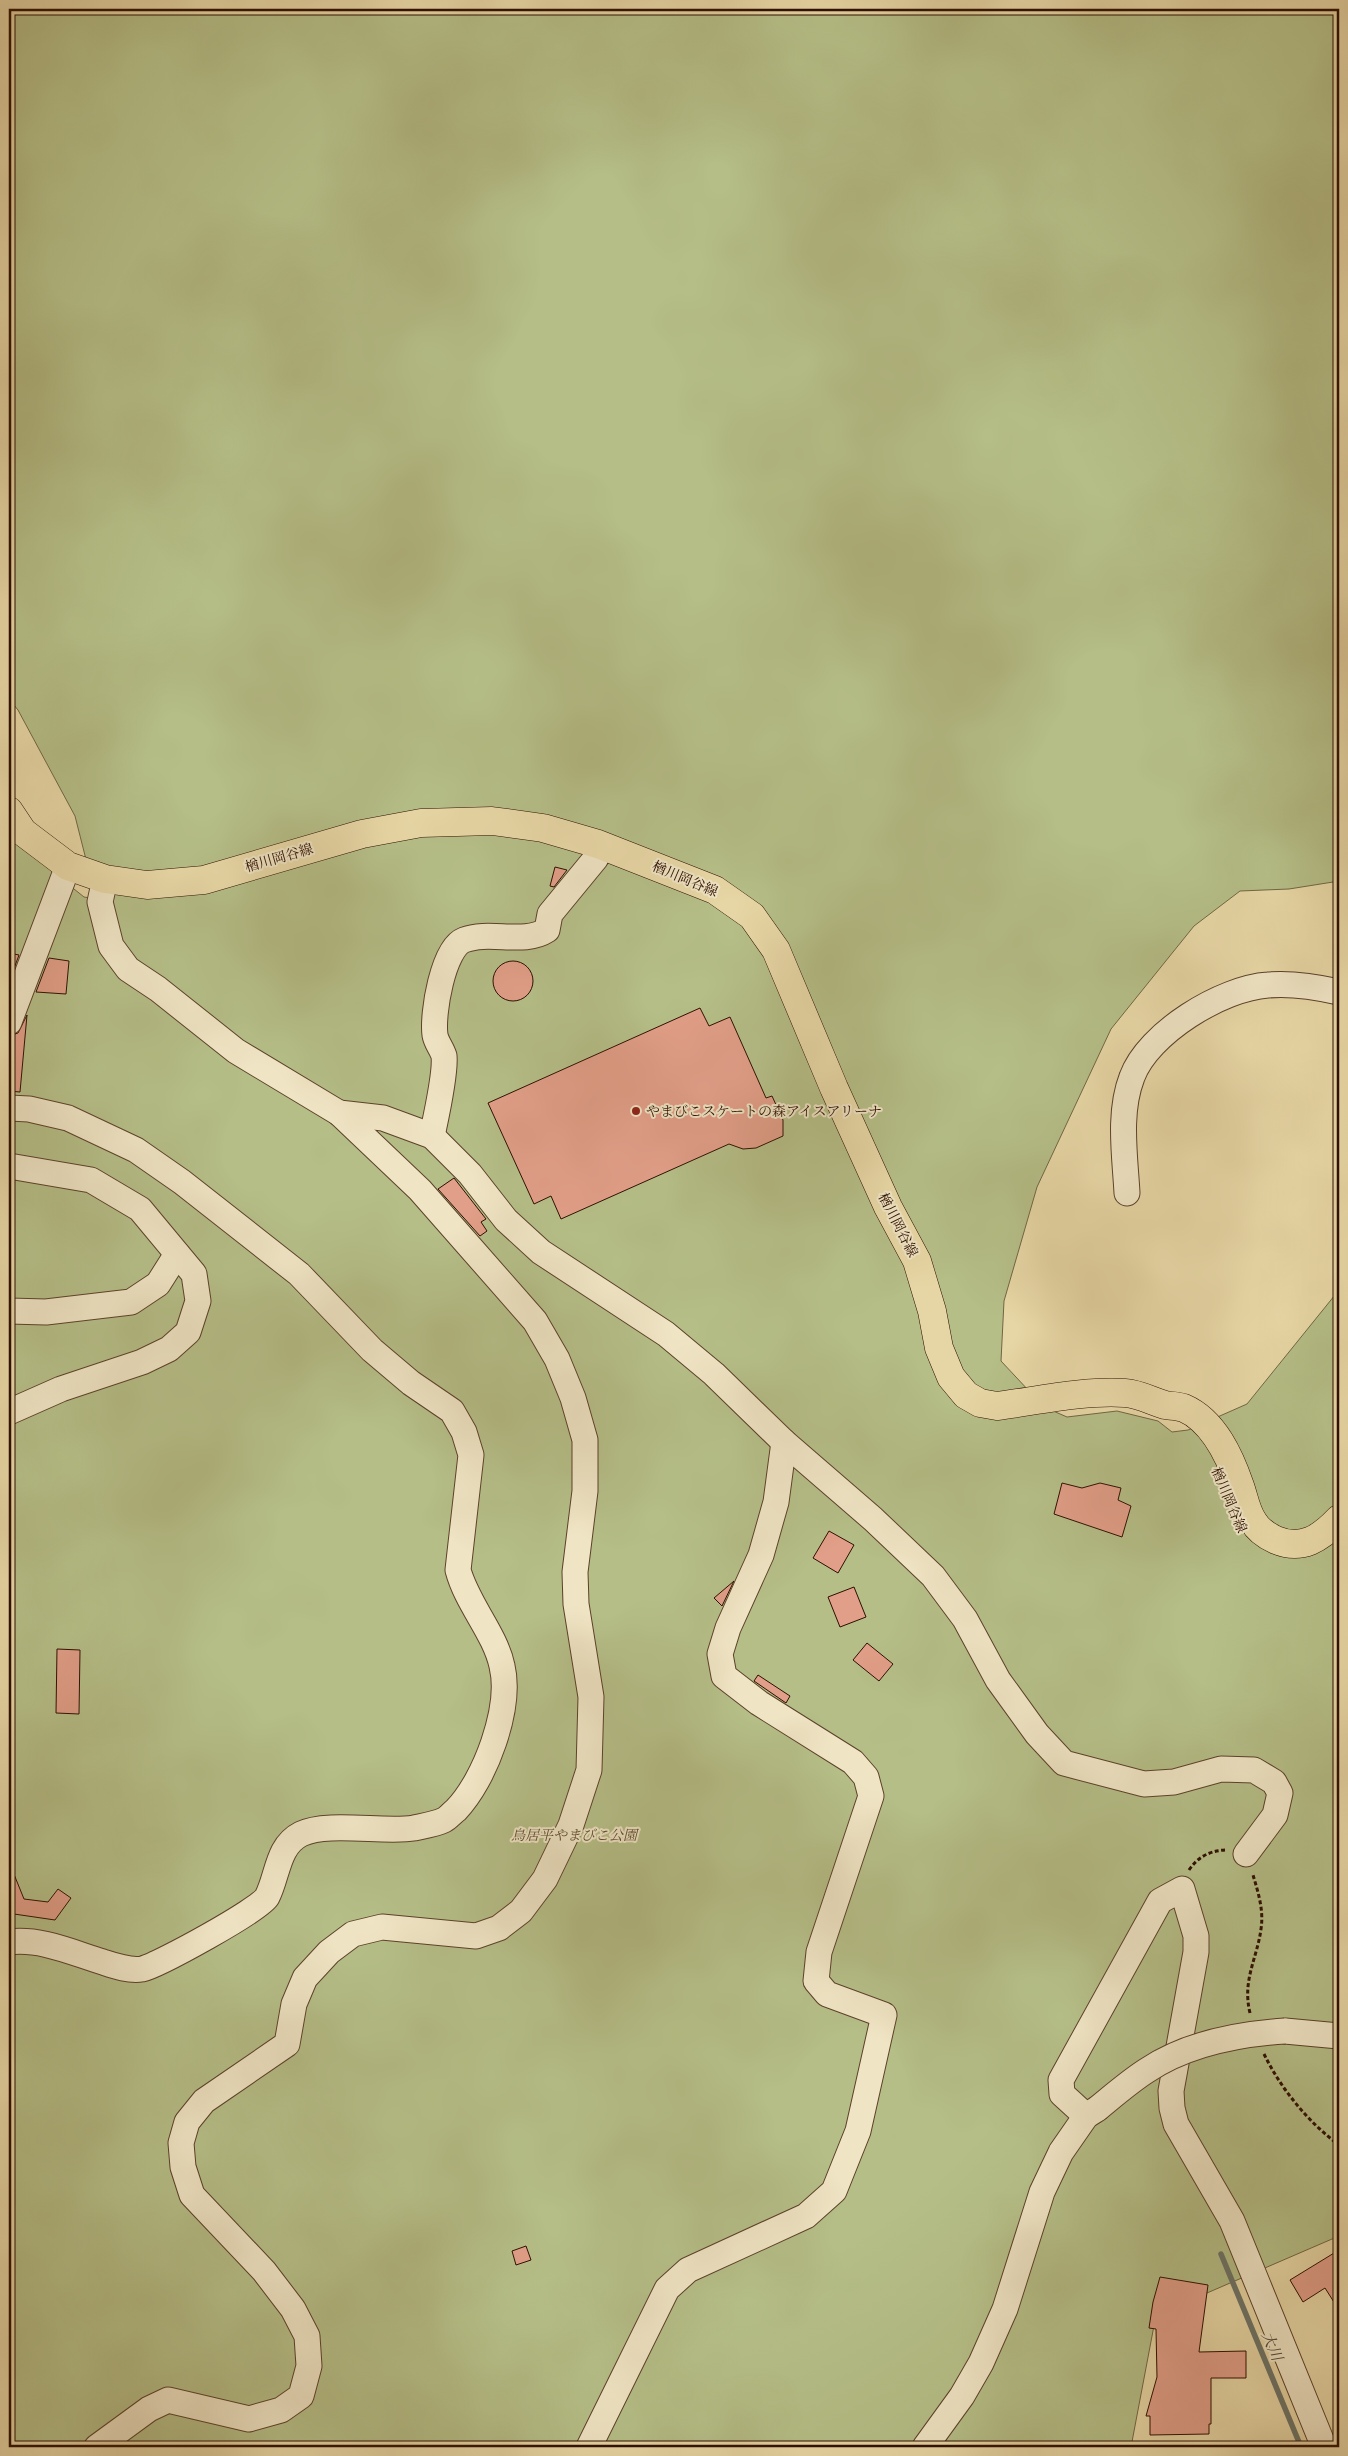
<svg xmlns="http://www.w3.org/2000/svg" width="1348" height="2456" font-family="'IM FELL French Canon','Noto Serif JP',serif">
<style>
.green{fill:#b5be87;stroke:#716644}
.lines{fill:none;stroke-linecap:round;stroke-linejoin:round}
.stream{stroke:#6d7468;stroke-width:5.5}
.building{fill:#e19e88;stroke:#2d0f01}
.minor-casing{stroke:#5c412a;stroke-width:27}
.major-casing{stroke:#2d0f01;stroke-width:29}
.path{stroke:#2d0f01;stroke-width:3;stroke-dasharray:4 2.5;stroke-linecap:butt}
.minor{stroke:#efe4c4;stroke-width:25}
.major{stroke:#e7d6a5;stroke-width:28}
.minor-bridge-casing{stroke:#5c412a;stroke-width:27;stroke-linecap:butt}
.minor-bridge{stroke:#efe4c4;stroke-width:25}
.poi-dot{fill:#8f2418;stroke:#efe4c4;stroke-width:2}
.labels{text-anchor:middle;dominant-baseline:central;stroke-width:4;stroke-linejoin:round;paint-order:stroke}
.street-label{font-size:14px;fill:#2d0f01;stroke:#efe4c4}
.poi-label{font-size:14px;fill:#2d0f01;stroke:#efe4c4;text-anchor:start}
.park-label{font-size:14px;font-style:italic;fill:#5d4c30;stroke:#efe4c4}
.water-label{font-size:15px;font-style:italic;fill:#524a3d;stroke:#efe4c4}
</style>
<rect width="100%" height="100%" fill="#e7d6a5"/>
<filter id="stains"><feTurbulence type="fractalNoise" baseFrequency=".004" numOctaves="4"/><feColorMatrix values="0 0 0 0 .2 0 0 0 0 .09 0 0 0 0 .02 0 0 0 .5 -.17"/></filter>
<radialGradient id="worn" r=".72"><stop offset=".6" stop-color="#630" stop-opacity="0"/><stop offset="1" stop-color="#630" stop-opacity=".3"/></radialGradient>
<path class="green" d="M9,9H1339V888L1333,882L1289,889L1240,891L1194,926L1111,1029L1037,1187L1004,1301L1001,1361L1044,1407L1067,1417L1117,1411L1158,1421L1172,1432L1188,1430L1247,1404L1339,1290V2236L1156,2315L1131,2447H9V841L13,840L84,897L96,899L75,816L18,710L9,699Z"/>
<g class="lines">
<path class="stream" d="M1221,2254L1301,2447"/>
</g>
<g class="building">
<path d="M555,867L567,870L554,887L550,886Z"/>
<path d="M9,953L19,955L9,982Z"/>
<path d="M49,958L69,961L66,994L36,992Z"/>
<circle cx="513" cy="981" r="20"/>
<path d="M700,1008L709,1026L730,1017L766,1098L772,1096L783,1120V1136L756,1148L743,1149L729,1144L561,1219L551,1196L534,1204L488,1103Z"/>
<path d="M27,1015L20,1092L9,1091V1036L18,1033Z"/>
<path d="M454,1178L486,1219L481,1222L487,1231L480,1236L438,1189Z"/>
<path d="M1062,1483L1082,1488L1100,1483L1121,1488L1118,1500L1131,1506L1122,1537L1054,1514Z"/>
<path d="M829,1531L854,1545L838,1573L813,1558Z"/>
<path d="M734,1581L722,1606L714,1598Z"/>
<path d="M854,1587L866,1617L840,1627L828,1597Z"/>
<path d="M867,1643L893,1664L879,1681L853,1660Z"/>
<path d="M57,1649L80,1650L79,1714L56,1713Z"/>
<path d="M758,1675L790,1696L786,1703L754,1681Z"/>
<path d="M9,1862L24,1899L48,1902L58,1889L71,1898L55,1920L14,1914L9,1901Z"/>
<path d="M526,2246L531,2260L516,2265L512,2251Z"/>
<path d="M1339,2250V2310L1325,2288L1303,2302L1290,2280Z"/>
<path d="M1160,2277L1208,2285L1199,2352L1246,2351V2378H1211V2424H1209V2434L1150,2435V2416H1146L1157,2377L1156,2329L1149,2328L1153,2302Z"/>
</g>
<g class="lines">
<g class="minor-casing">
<g id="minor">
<path d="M9,1022L68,866"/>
<path d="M9,1108L29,1109L68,1118L136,1150L182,1182L299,1274L372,1350L411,1383L452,1411L464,1432L471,1455L458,1570C467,1604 495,1633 502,1666C512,1708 485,1780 456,1810C452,1813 448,1818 444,1820C436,1824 423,1826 414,1828C385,1833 327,1821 301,1834C277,1846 278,1876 267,1897C261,1909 157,1966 142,1969C129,1971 115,1966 103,1962C73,1953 41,1938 9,1942"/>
<path d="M339,1113L383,1118L432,1136L470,1174L506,1220L541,1252L666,1334L714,1374L784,1442L873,1519L933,1576L965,1619L998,1680L1037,1734L1064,1763L1144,1784L1174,1782L1221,1769L1254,1770L1274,1782L1280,1793L1275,1815L1246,1854"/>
<path d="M432,1136C436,1117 446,1073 444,1056C442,1049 436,1042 435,1035C432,1014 443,948 464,940C490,930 524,945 547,930L550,914L596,858"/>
<path d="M9,1166L91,1180L140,1209L194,1274L198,1301L188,1332L169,1349L142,1362L61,1389L9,1412"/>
<path d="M1127,1193C1125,1156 1118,1113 1132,1077C1148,1033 1222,988 1268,985C1290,983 1317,987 1339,992"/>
<path d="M9,1311L46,1312L131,1302L158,1284L177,1254"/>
<path d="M1285,2031L1339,2036"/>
<path d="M1086,2116L1062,2094L1061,2080L1160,1901L1182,1889L1196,1936V1952L1171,2091L1172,2108L1176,2124L1232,2221L1324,2447"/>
<path d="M97,2447L149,2409L168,2400L249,2419L281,2410L301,2396L309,2366L307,2336L293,2309L264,2271L192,2195L183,2167L181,2143L187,2122L204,2101L287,2044L294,2004L305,1978L329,1952L353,1934L382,1927L476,1936L499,1928L521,1911L545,1879L571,1825L589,1770L591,1697L576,1604L575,1572L585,1491V1440L573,1398L557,1359L535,1321L420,1190L339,1113L236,1051L158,989L128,969L111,946L100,902L105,879"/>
<path d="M589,2447L667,2289L688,2270L806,2216L834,2191L858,2131L884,2015L827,1994L816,1981L819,1952L871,1796L866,1777L853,1762L759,1703L724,1676L720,1654L728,1628L761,1555L776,1502L784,1442"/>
<path d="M925,2447L962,2396L981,2363L1005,2309L1042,2192L1061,2152L1086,2116L1097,2109"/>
</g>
</g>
<g class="major-casing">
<path id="major" d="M9,811L23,832L68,866L105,879L147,885L204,880L362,834L421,823L492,821L543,828L598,844L715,890L752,916L776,950L834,1088L888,1207L917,1261L932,1311L939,1348L951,1377L966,1395L980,1403L997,1406C1036,1401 1086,1390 1125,1393C1140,1394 1151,1401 1165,1405C1171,1406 1178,1406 1184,1408C1214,1421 1230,1457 1240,1486C1244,1497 1246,1511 1253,1521C1258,1530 1267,1536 1276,1540C1302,1551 1321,1538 1339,1519"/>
</g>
<g class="path">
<path d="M1189,1870C1198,1857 1209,1851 1225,1850"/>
<path d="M1250,2013C1242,1980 1257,1959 1261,1929C1264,1910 1258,1892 1253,1875"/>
<path d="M1264,2054C1281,2089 1308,2122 1339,2145"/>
</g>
<use href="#minor" class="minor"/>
<use href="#major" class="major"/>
<g class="minor-bridge-casing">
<path id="minor-bridge" d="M1097,2109C1113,2096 1129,2082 1146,2071C1186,2044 1238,2034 1285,2031"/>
</g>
<use href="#minor-bridge" class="minor-bridge"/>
</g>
<circle class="poi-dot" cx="636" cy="1111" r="5"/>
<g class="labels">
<g class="street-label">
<text transform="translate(279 858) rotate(-16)">楢川岡谷線</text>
<text transform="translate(685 879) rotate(23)">楢川岡谷線</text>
<text transform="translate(898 1225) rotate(63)">楢川岡谷線</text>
<text transform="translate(1229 1500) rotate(67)">楢川岡谷線</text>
</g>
<g class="poi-label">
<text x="646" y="1111">やまびこスケートの森アイスアリーナ</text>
</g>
<g class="park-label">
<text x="574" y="1835">鳥居平やまびこ公園</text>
</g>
<g class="water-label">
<text transform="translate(1272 2346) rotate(67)">大川</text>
</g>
</g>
<rect width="1348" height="2456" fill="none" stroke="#e7d6a5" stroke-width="30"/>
<rect x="10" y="10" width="1328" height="2436" fill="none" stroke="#2d0f01" stroke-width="2.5"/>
<rect x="15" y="15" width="1318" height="2426" fill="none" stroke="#2d0f01"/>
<rect width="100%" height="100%" filter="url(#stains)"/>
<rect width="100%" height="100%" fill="url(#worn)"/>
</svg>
